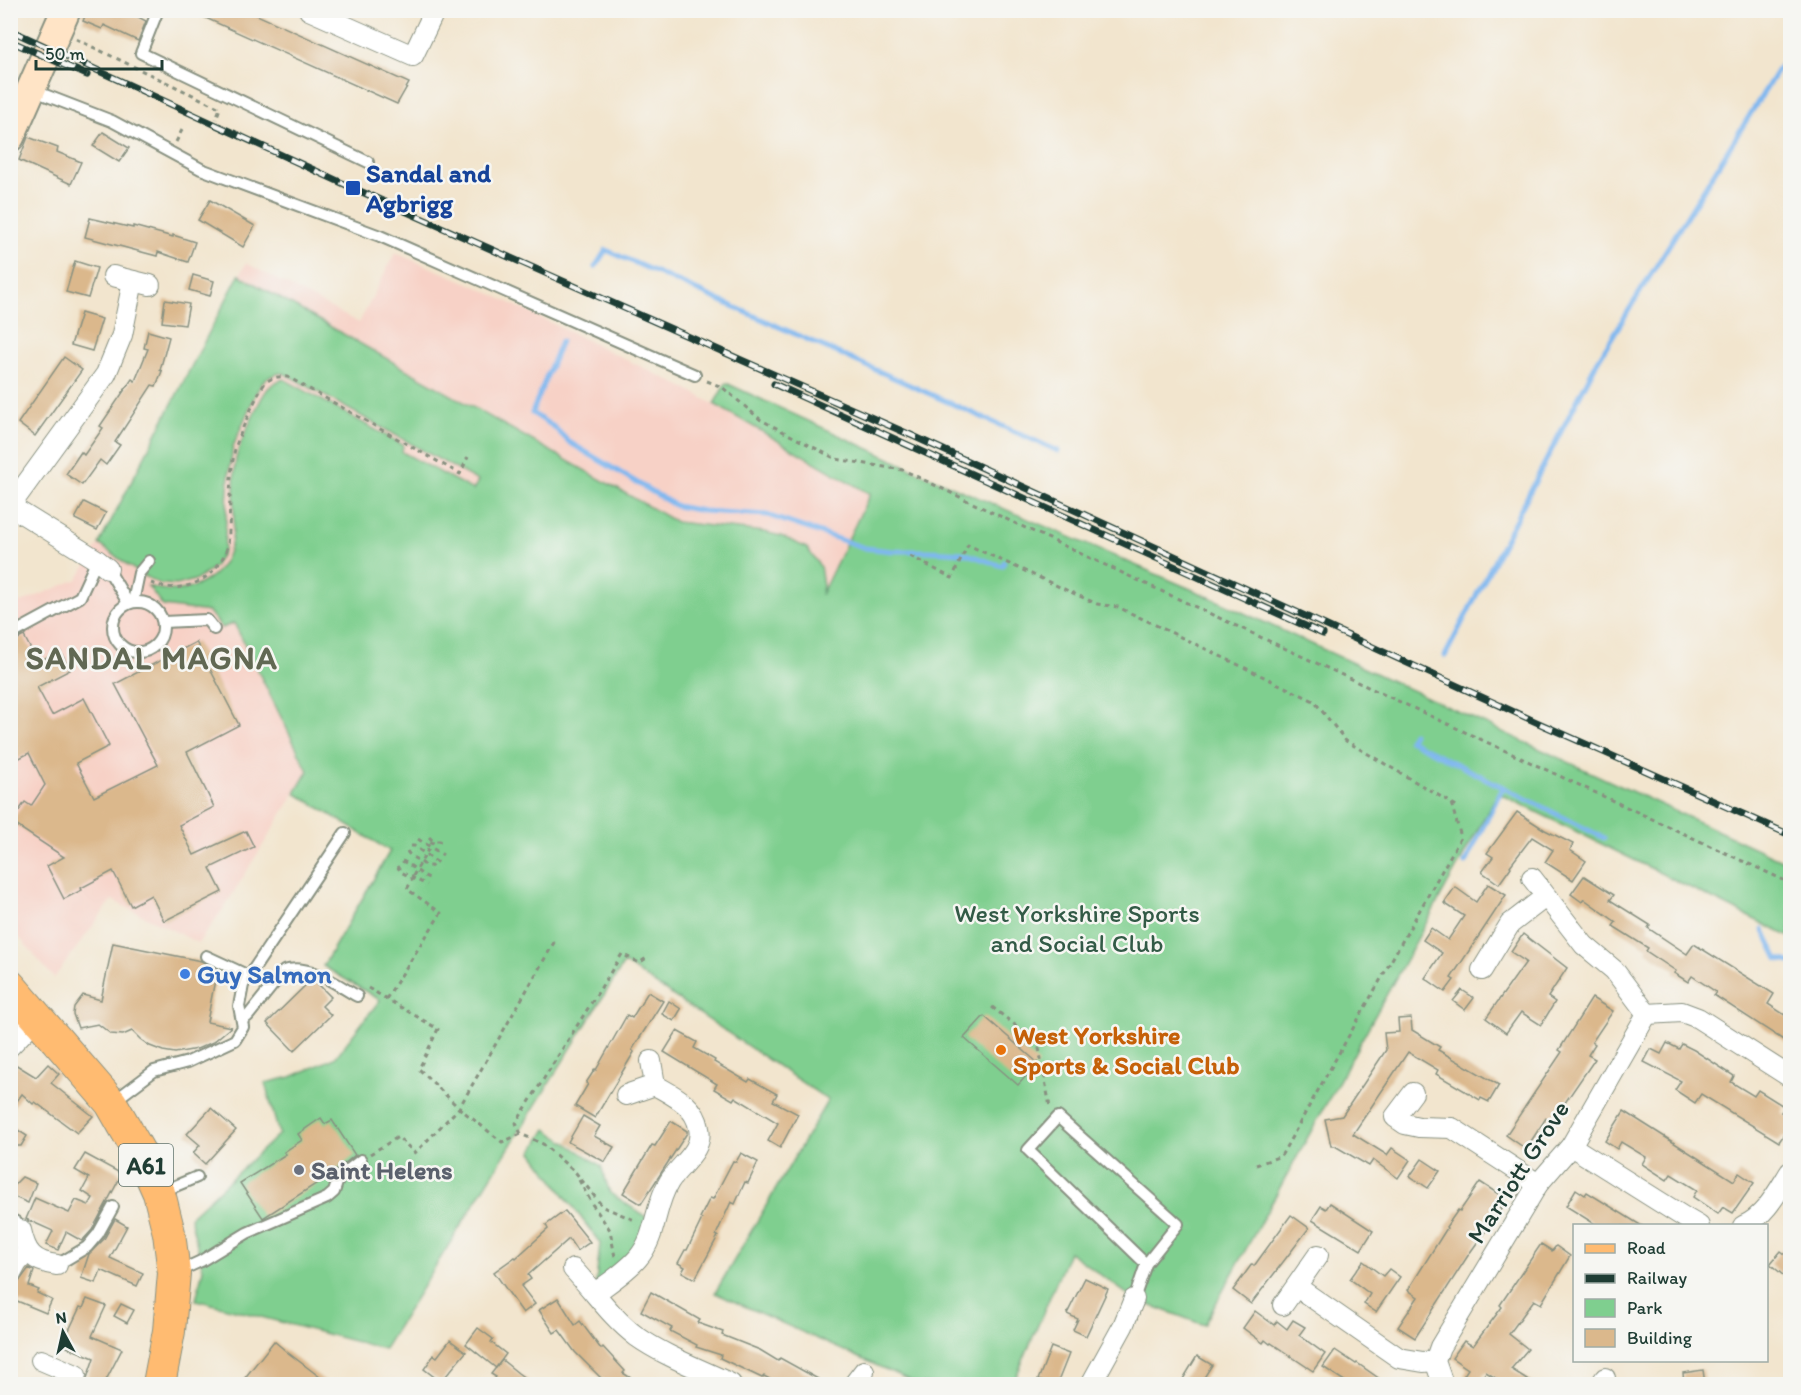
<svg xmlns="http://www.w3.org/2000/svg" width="1801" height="1395" font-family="Itim,sans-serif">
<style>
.built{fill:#f7d1c6}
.green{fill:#7fcf8f;stroke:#4f8662;stroke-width:1.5}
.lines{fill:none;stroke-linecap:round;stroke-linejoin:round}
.stream{stroke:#7fb7ef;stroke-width:5}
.building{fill:#dbb88c}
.service-casing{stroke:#889181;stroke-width:14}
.minor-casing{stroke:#889181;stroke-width:22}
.secondary-casing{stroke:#889181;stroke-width:32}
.primary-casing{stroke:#889181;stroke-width:34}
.path{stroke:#889181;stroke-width:3;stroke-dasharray:4.5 4.5;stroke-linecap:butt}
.service{stroke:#fff;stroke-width:10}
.minor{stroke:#fff;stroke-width:20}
.secondary{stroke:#ffe4c6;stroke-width:28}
.primary{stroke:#ffbb71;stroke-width:32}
.rail-casing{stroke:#1f3d34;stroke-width:7}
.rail{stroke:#f6f6f2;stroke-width:4.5;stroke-dasharray:14;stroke-linecap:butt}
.transit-dot{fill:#1a4fb4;stroke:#f6f6f2;stroke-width:2}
.shop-dot{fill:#3f7fe0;stroke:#f6f6f2;stroke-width:2}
.food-dot{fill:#e8710a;stroke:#f6f6f2;stroke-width:2}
.worship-dot{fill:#6b7280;stroke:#f6f6f2;stroke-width:2}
.labels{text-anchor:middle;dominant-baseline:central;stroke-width:5;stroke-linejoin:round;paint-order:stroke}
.shield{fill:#f6f6f2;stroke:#60746d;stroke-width:1.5}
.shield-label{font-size:24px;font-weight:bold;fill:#1f3d34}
.transit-label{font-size:26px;font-weight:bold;fill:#164399;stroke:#f6f6f2;text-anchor:start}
.park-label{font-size:26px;fill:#325a46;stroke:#f6f6f2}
.shop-label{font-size:26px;font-weight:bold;fill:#366cbe;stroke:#f6f6f2;text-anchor:start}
.food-label{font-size:26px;font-weight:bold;fill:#c56008;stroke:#f6f6f2;text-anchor:start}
.worship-label{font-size:26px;font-weight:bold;fill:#5b616d;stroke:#f6f6f2;text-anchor:start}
.street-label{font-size:26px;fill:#1f3d34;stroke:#f6f6f2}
.district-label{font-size:32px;font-weight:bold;letter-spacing:1.5px;fill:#616853;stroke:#f6f6f2}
</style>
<rect width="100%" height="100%" fill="#f6f6f2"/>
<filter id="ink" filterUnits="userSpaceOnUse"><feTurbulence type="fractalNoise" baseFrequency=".0167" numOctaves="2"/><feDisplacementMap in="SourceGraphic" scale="12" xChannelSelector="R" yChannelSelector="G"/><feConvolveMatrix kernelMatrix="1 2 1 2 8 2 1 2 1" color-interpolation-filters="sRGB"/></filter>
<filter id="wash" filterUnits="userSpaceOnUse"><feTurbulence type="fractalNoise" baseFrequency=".008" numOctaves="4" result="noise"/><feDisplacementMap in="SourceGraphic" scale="24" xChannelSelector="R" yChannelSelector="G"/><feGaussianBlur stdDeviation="1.35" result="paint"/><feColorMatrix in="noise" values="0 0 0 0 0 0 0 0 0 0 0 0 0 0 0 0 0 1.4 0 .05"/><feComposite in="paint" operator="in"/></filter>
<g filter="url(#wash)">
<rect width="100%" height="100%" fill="#f2e5ce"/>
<path class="built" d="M395,253L473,285L689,390L870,494L820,598L318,756L224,908L198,943L112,900L54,978L11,928L10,597L20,603L78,579L99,544L246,263L359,323Z"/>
<g class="green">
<path d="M239,275L676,522L764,532L781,536L807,548L820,566L823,586L821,595L870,494L714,404L726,383L921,473L1207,596L1790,864V937L1498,793L1204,1325L1134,1299L1069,1252L1013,1384H918L715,1293L828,1100L624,963L384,1349L196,1300L203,1269L190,1217L279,1134L265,1083L291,1077L335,1058L380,1000L323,966L390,851L295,793L308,771L234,623L222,628L209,612L163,606L148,586C169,592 186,593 205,581C247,556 229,499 236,458C240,440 250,424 257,407C264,394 268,383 284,379L403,445L402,452L473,490L478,481L291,377L283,373L276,374L265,379L257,391L246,416L233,447L229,474L224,550L214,567L198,579L177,585L160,584L139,573L99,544Z"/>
<path d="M546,1129L601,1166L610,1193L655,1223L595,1293L600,1243L532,1152Z"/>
</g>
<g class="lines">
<g class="stream">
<path d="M595,267L606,250L1058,451"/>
<path d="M561,341L532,413L554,427L569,442L676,506L703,511L767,515L865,548L892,551H928L964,553L1002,566L1004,562"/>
<path d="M1445,656L1598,360L1790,50"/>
<path d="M1413,733L1409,740L1604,838"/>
<path d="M1465,863L1503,787"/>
<path d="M1763,929L1778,959L1790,962"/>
</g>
</g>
<g id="blocks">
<g class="building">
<path d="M82,10H125L146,21L138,41L104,25L102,29L83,21L85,16L82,14Z"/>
<path d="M188,10H246L409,83L397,104Z"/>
<path d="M103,132L129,148L119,162L93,146Z"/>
<path d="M28,137L58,148L57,152L81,162L71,184L19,160Z"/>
<path d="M210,200L255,226L243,247L198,220Z"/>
<path d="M90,218L133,228V226L173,237V235L195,242L188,262L158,252L157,256L85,237Z"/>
<path d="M75,261L97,268L88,298L66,292Z"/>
<path d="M193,275L214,281L210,296L189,290Z"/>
<path d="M165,300L189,304L185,325L162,322Z"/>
<path d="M81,313L102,319L92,351L71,345Z"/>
<path d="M148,331L169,337L160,370L162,371L156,386L152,385L115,442L120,445L106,465L100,460L82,485L66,474L81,452L84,455L103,428L100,426L132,379L135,381L148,349L144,348Z"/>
<path d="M64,357L82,370L35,436L18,423Z"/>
<path d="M84,502L106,513L97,530L75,519Z"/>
<path d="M24,636L38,663L60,651L70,670L37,687L52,715L84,698L109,746L76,763L94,797L158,765L115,684L196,642L239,725L187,752L214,807L179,825L194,855L246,831L254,847L210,868L222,892L164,921L151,895L131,906L113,871L81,888L82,890L64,899L47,866L64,857L11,822L25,802L31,806L45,785L29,753L10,763V643Z"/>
<path d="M1517,812L1545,830L1573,844L1570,850L1586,861L1573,880L1545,862L1553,850L1532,837L1510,866L1511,867L1499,884L1482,872L1493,857L1487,853Z"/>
<path d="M1584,876L1614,895L1610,900L1650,925L1648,928L1687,954L1694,944L1774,994L1768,1004L1791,1019V1045L1714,995L1716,992L1692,976L1688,982L1674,973L1676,971L1646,951L1648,948L1613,926L1616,922L1584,899L1582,902L1571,894Z"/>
<path d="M1488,884L1506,895L1451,978L1454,980L1445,992L1425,978L1442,953L1423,940L1431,928L1448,940L1464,916L1444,903L1455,887L1476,902Z"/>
<path d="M1523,934L1567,968L1548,997L1555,1002L1541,1025L1521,1012L1506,1033L1486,1018L1526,962L1511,952Z"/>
<path d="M113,943L201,961L217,969L207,1022L231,1027L213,1042L197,1049L175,1053L163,1051L150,1046L140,1039L132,1031L123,1035L111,1034L98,1024L78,1028L73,1014L74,1007L83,995L101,1000Z"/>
<path d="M311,980L316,982L331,997L322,1006L331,1015L294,1051L267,1023Z"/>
<path d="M1462,990L1474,998L1465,1010L1453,1001Z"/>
<path d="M648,992L663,1001L632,1050L634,1052L595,1118L575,1106L588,1084L586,1083L595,1069L596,1070L627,1015L632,1018Z"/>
<path d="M1592,998L1613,1011L1592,1042L1595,1044L1588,1055L1595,1059L1562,1107L1563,1109L1554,1123L1546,1118L1526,1149L1506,1135L1562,1052L1559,1050Z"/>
<path d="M669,1001L681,1009L674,1021L662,1014Z"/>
<path d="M984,1016L1038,1063L1018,1085L964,1038Z"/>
<path d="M1411,1018L1412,1030L1440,1047L1438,1050L1499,1085L1489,1102L1481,1098L1480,1100L1436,1074L1438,1070L1408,1052L1353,1134L1387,1155L1392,1148L1410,1160L1398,1178L1373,1160L1369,1166L1335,1146H1331L1325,1119L1342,1116L1386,1050L1384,1033L1399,1032L1398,1019Z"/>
<path d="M677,1031L697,1042L694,1048L715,1060L714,1062L748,1082L750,1079L777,1094L773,1101L798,1114L780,1148L768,1141L778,1123L735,1097L733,1100L714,1089L717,1084L664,1052Z"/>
<path d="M1667,1043L1679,1049L1682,1044L1694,1050L1734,1076L1731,1082L1754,1096L1758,1090L1785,1107L1781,1112L1791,1119V1141L1783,1136L1779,1142L1701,1094L1695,1103L1675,1090L1681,1081L1644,1062L1651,1049L1661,1054Z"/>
<path d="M10,1061L36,1077L48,1064L59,1074L51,1083L93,1116L77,1133L35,1102L33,1104L22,1094L10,1111Z"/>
<path d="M211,1108L236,1130L205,1164L193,1153L200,1145L187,1134Z"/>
<path d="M1624,1111L1734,1181L1739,1173L1754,1183L1733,1213L1723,1207L1718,1214L1693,1197L1697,1190L1671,1174L1667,1180L1642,1164L1646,1157L1621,1142L1617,1149L1605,1141Z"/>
<path d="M583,1116L600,1126L594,1136L614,1147L605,1162L568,1142Z"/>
<path d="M321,1118L325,1124L332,1120L355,1155L333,1173L263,1218L240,1183L286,1154L284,1152L302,1140L298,1134Z"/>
<path d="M671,1121L687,1131V1133L641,1204L623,1193L652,1145L655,1146Z"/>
<path d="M10,1125L27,1136L21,1146H15L10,1143Z"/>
<path d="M741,1153L758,1162L748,1183L745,1182L735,1204L731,1202L716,1235L718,1236L695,1279L682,1272L685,1267L678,1263L685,1250H687L702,1219L700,1218L710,1198L713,1199L733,1161L736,1162Z"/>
<path d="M85,1154L122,1174L92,1230L82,1241L66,1232L58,1250L46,1245L53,1231L26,1219L35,1198L69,1213L76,1200L89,1205L93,1198L82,1191L89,1178L75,1170Z"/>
<path d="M1422,1159L1440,1171L1428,1188L1410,1176Z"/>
<path d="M22,1177L36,1183L28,1203L10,1195V1189Z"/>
<path d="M1480,1182L1503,1197L1498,1206L1502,1208L1469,1254L1415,1338L1398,1327L1418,1297L1408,1290L1447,1228L1446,1227L1458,1210L1460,1211Z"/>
<path d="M1576,1189L1585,1195L1587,1192L1642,1226H1598L1566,1206Z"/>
<path d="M1330,1203L1373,1231L1361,1250L1312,1220L1321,1206L1326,1209Z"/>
<path d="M565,1211L590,1242L577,1251L569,1239L528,1275L531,1279L521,1286L535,1304L523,1313L494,1272L515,1257L516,1258L548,1229L546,1225Z"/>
<path d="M1291,1215L1309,1228L1251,1304L1233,1290L1252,1264L1254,1266Z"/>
<path d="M115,1219L127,1226L110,1258L143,1273L137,1286L101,1270L96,1283L81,1278L89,1254L104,1239Z"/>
<path d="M1541,1244L1552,1251L1556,1246L1570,1256L1541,1304L1534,1300L1509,1334L1528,1349L1511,1369L1535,1384H1505L1486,1372L1477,1384L1464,1375L1468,1369L1452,1358L1464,1341L1473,1346L1502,1307L1500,1305Z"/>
<path d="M1781,1251L1791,1259V1282L1770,1264Z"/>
<path d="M1363,1261L1383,1276L1389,1269L1400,1277L1376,1312L1364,1304L1370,1294L1350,1279Z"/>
<path d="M29,1268L34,1271L29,1286L39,1290L37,1293L52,1300L46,1313L10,1298L15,1287Z"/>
<path d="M1085,1278L1108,1289L1086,1336L1073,1330L1078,1319L1067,1314Z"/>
<path d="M651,1292L700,1320L698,1323L723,1332L722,1335L760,1350L778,1361L780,1358L827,1384H779L764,1376L762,1378L720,1358L721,1355L696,1347L697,1345L670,1331L672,1328L641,1311Z"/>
<path d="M558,1298L575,1325L580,1321L601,1349L603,1347L625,1371L623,1373L640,1384H607L575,1352L559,1330L554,1333L539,1310Z"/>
<path d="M87,1299L106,1306L92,1336L122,1349L104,1384H85L94,1358L62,1345L80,1307L83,1308Z"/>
<path d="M121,1304L134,1310L127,1323L114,1316Z"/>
<path d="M1255,1311L1274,1325L1277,1321L1287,1329L1293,1320L1305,1327L1299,1335L1325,1354L1313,1371L1271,1343L1270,1344L1265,1340L1263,1343L1243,1328Z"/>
<path d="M478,1328L493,1339L491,1342L506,1354L496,1368L466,1344Z"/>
<path d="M450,1340L466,1352L441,1382L424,1369L434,1355L437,1357Z"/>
<path d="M274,1341L287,1352L329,1384H240Z"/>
<path d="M1051,1347L1069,1354L1057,1384H1049L1038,1380Z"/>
<path d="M1335,1350L1356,1364L1357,1363L1387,1384H1349L1323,1367Z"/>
<path d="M1197,1356L1212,1365L1200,1384H1180Z"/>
<path d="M502,1360L518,1373L533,1384H490L496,1377L491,1374Z"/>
<path d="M1703,1370L1705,1384H1684L1683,1373Z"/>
</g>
</g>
</g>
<g filter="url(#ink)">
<use href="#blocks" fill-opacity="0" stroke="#889181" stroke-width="1.5"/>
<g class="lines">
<g class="service-casing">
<g id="service">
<path d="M158,10L141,53L368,162"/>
<path d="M32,90L112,121L201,169L380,236L695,375"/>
<path d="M108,569L128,603"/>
<circle cx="138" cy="627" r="25"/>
<path d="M133,602L139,573L149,561"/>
<path d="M163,622L207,620L214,629"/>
<path d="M10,635L80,597L97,560"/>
<path d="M206,956L249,976"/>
<path d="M242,1020L248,1016L284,971C309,963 336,984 357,996"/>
<path d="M114,1101L154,1071L188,1062L235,1040L243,1027L239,1006L243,985L345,833"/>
<path d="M161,1192L197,1177"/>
<path d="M10,1219L16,1222L21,1230"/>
<path d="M57,1265L87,1247L98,1234L113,1207"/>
<path d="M177,1272L201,1261L247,1233L327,1198L334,1192L339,1177L361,1160"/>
<path d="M1134,1299L1146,1264L1028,1150L1058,1117L1178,1224L1146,1264"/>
</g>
</g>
<g class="minor-casing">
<g id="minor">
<path d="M309,10L413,56L435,10"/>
<path d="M113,276L150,285"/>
<path d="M108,569L97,560L10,506L106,374L122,335L133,281"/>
<path d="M1532,878L1584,945L1614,970L1647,1014"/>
<path d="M1482,970L1510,924L1545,897"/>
<path d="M1647,1014L1682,1012L1698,1018L1790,1077"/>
<path d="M10,1046L38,1017"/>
<path d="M1413,1093L1395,1117L1405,1124L1419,1127L1452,1128L1538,1184"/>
<path d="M626,1095L655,1085L651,1061"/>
<path d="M1571,1146L1687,1219L1699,1226"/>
<path d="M1743,1226C1765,1217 1778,1191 1790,1172"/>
<path d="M21,1230C26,1253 33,1262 57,1265"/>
<path d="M573,1269C593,1290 612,1318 636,1336C664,1356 700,1369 731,1384"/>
<path d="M10,1276L17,1263L27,1252"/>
<path d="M1297,1287L1399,1358L1423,1362L1435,1361"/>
<path d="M595,1293C610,1282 626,1272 638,1258C657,1236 654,1206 669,1182C679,1165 704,1151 699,1128C695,1105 674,1096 655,1085"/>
<path d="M1283,1305L1318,1255"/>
<path d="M41,1360L76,1375L72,1384"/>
<path d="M854,1384L864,1371"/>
<path d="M1091,1384L1123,1326L1134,1299"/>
<path d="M1443,1384L1435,1361L1440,1347L1538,1184L1571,1146L1647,1014"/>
<path d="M1601,1384L1605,1378"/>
</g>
</g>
<g class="secondary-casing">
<path id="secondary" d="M10,137L66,10"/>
</g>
<g class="primary-casing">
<path id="primary" d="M10,986L111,1103L147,1166L159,1193L169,1233L174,1273L169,1331L159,1384"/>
</g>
<g class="path">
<path d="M76,39L220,108L216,119"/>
<path d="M176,142L182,130"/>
<path d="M707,381L722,387L761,420L836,459L903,470L1004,518L1790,883"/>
<path d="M910,556L952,578L968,545L1097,604L1118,607L1314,701L1346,741L1460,808"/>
<path d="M151,583C184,596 216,580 228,546C231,514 228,481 235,449C238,438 258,390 266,382C273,377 280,376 288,377L460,474L468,457"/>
<path d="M429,837L433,841H441"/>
<path d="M418,839L443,855"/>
<path d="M411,846H414L438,863L440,862"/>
<path d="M407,851C411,859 420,859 425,866H431L434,871"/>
<path d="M402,861C411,864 422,877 430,878"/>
<path d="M397,866L401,872L427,885"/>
<path d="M413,876L433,841"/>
<path d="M368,988L438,1029L419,1069L459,1108L502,1142L521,1134L543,1144L576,1173L603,1207L637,1221"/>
<path d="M386,999L441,913L407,889L414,877"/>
<path d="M992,1007L1038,1043L1050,1107"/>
<path d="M521,1134L516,1123L622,954L639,963L648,957"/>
<path d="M370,1154L398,1137L415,1153L459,1108L556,939"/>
<path d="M1256,1165L1281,1156L1461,837L1451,803"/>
<path d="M579,1180L592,1204L610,1230L615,1257"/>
</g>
<use href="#service" class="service"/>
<use href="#minor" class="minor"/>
<use href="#secondary" class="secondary"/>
<use href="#primary" class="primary"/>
<g class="rail-casing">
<g id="rail">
<path d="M10,30L353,188L913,436L1534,721L1790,835"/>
<path d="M10,41L87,75"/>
<path d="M774,384L1323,634"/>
</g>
</g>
<use href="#rail" class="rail"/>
</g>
</g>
<rect class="transit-dot" x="345" y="180" width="16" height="16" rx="3"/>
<circle class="shop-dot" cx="185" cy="974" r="6"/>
<circle class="food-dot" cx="1001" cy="1050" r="6"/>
<circle class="worship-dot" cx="299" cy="1170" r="6"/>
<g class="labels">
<rect class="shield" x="119" y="1144" width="54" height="42" rx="4.5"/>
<g class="shield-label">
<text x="146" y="1165">A61</text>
</g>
<g class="transit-label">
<text x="366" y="173">Sandal and<tspan x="366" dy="30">Agbrigg</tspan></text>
</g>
<g class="park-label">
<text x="1077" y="913">West Yorkshire Sports<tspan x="1077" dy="30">and Social Club</tspan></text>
</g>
<g class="shop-label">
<text x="197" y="974">Guy Salmon</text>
</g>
<g class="food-label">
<text x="1013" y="1035">West Yorkshire<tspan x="1013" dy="30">Sports &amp; Social Club</tspan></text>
</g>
<g class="worship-label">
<text x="311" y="1170">Saint Helens</text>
</g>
<g class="street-label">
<text transform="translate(1518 1172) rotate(-57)">Marriott Grove</text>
</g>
<g class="district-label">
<text x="152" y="658">SANDAL MAGNA</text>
</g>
</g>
<rect width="1801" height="1395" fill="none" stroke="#f6f6f2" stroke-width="36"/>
<rect x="1573" y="1224" width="195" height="138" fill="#f6f6f2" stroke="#a0aca6" stroke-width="1.5"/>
<rect x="1585" y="1244" width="30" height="9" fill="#ffbb71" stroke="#a0aca6" stroke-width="1.5"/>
<text x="1627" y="1254" font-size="18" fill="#1f3d34">Road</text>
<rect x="1585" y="1274" width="30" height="9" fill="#1f3d34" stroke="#a0aca6" stroke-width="1.5"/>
<text x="1627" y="1284" font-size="18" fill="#1f3d34">Railway</text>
<rect x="1585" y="1299" width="30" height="18" fill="#7fcf8f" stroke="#a0aca6" stroke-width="1.5"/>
<text x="1627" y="1314" font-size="18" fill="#1f3d34">Park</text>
<rect x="1585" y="1329" width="30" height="18" fill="#dbb88c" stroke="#a0aca6" stroke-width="1.5"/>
<text x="1627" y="1344" font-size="18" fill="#1f3d34">Building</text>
<g transform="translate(63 1332) rotate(352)" stroke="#f6f6f2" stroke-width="4.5" paint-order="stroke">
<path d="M0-4.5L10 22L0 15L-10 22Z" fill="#1f3d34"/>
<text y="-9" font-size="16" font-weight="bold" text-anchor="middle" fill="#1f3d34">N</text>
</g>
<path d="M36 60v9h126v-9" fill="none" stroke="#1f3d34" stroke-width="3"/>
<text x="45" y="60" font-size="18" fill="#1f3d34" stroke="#f6f6f2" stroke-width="4.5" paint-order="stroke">50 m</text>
</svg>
